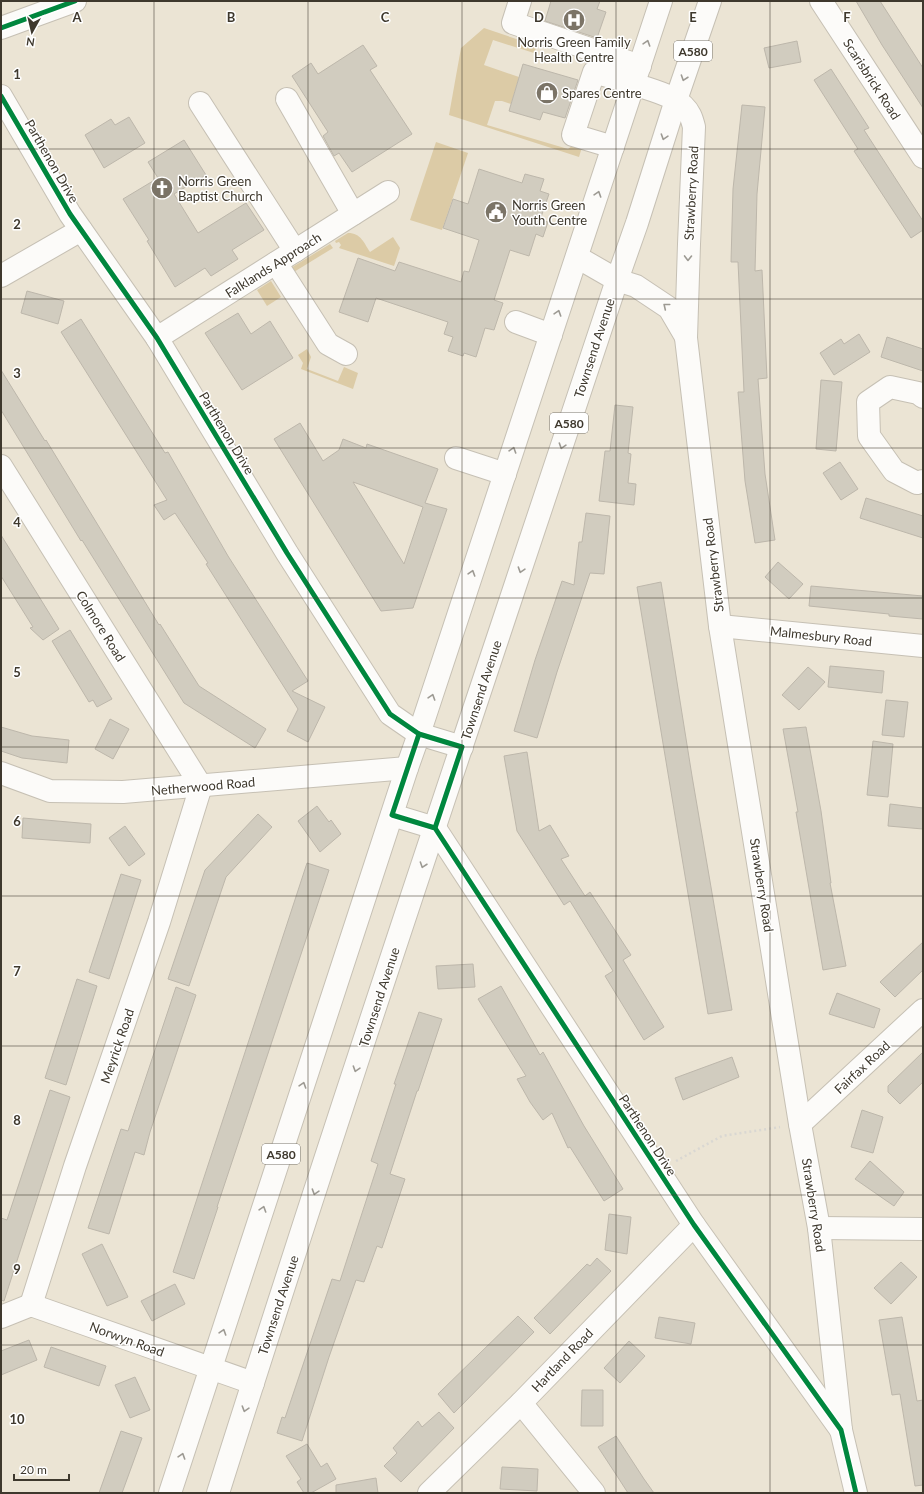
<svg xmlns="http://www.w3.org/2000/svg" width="924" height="1494" font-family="Lato,sans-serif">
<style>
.green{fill:#dccba6}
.building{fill:#d1ccbf;stroke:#bdb7ab;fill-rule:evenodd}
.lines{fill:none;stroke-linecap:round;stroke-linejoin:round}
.minor-casing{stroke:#c6c0b4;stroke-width:24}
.major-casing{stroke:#c6c0b4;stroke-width:24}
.path{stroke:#d9d7d2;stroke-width:2.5;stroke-dasharray:2 3;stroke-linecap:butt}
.minor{stroke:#fcfbf9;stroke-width:22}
.major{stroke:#fcfbf9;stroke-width:22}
.cycleway-casing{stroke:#fff;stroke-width:8}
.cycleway{stroke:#00873e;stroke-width:5}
.oneway{stroke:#9d9a93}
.grid{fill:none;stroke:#3e382d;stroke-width:1;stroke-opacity:0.55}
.labels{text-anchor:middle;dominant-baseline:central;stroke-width:3;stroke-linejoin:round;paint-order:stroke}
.shield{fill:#fff;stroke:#78746c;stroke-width:1}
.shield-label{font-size:12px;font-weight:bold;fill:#3e382d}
.poi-label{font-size:13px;fill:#3e382d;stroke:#fff;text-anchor:start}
.street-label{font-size:13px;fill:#3e382d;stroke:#fff}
.grid-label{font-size:13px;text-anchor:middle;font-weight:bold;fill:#3e382d;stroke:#fff;stroke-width:3;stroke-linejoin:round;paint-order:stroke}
</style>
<rect width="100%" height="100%" fill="#ebe4d4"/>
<g class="green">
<path d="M484,28L537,46L534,53L493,40L484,65L519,77L511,104L502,101H495L487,125L568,149L572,146L583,144L579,157L449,115L461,48Z"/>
<path d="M436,142L468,153L442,230L410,220Z"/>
<path d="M348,233C361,233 364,243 370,252L393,237L400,248L394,266L339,248L341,245L339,242L336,243L335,241Z"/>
<path d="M330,244L333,248L289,275L286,271Z"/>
<path d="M271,281L281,297L267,306L257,290Z"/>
<path d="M307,349L311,357L307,369L338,381L344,367L358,373L353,389L301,369L303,363L298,355Z"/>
</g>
<g class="building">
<path d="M551,1H600L597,9L606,12L597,38L545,21Z"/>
<path d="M856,1H880L923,68V108L882,45Z"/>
<path d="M797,41L801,62L769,68L764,48Z"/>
<path d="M363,45L377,66L370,70L412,134L352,172L339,153L334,156L323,136L328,132L292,76L311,63L318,74Z"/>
<path d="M523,64L578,80L565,118L543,112L540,120L509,111Z"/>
<path d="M831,69L869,128L864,130L923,221V230L911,238L854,151L858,149L814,80Z"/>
<path d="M742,105L765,107L757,194L755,271L762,270L767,378L758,379L765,474L775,540L755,543L745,481L738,392H744L738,262H731L733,189Z"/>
<path d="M129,117L145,143L104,168L85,135L111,119L115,125Z"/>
<path d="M184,140L206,175L174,194L198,233L246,203L264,230L232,250L238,259L211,276L205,268L175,287L147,241L149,240L123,199L158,178L148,162Z"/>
<path d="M479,169L522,183L525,174L544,179L540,191L549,194L540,220L548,222L543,237L536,234L529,256L510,250L494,300L503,303L494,330L485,328L476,357L464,353L463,356L448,351L453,337L444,334L448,322L376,298L368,322L339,312L358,258L395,271L399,262L461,282L464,271L469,272L479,240L443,228L453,199L468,204Z"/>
<path d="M27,291L64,301L58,324L21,313Z"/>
<path d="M238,313L251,334L270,321L293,358L242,390L205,333Z"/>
<path d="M81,319L165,453L168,452L228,556L308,681L292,691L325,707L308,742L287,731L298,709L206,564L208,563L175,513L164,520L154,505L167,500L61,332Z"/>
<path d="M859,334L870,352L834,375L820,353L841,339L844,344Z"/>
<path d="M887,337L923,349V371L881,357Z"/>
<path d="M1,370L45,441L46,440L159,625L160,624L199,686L266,729L255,748L184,703L82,540L81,541L1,410Z"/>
<path d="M821,380L842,382L836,451L816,449Z"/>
<path d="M615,405L633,407L628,453L631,454L628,483L636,484L634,505L599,501L605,451H610Z"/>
<path d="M300,423L323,461L339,450L343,439L366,448L367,444L438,469L425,503L447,509L413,608L381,611L274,439ZM353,482L423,507L404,564Z"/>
<path d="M840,462L858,489L841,500L823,473Z"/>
<path d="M866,498L923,516V538L860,518Z"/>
<path d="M586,513L610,516L604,574L590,573L557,672L537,738L514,731L535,660L562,581L574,585L579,542H582Z"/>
<path d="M1,535L59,629L43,640L30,628L33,627L1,576Z"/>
<path d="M778,562L803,584L789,599L765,577Z"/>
<path d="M661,582L692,776L732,1010L708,1014L637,587Z"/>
<path d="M811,586L923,596V619L889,616V614L809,606Z"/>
<path d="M70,630L112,699L97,707L93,700L89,702L52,641Z"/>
<path d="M830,666L884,671L882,693L828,687Z"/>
<path d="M808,667L825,682L799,710L782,695Z"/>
<path d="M886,700L908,702L904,737L882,735Z"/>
<path d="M110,719L129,729L113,759L95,749Z"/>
<path d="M1,727L32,736L69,740L67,763L22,758L1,751Z"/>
<path d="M806,727L821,811L831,883H830L846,966L823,970L796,812H798L783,729Z"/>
<path d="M873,741L893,744L888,797L867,795Z"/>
<path d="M527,752L539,831L550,825L569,856L561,859L585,896L590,892L631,955L623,960L664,1027L644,1040L605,976L613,971L570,901L564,905L517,831L504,756Z"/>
<path d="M890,804L923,808V829L888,826Z"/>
<path d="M317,806L329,822L331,820L341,834L320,852L298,821Z"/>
<path d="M258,814L272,827L226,877L189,986L168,979L205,870Z"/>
<path d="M23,818L91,824L90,843L22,838Z"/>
<path d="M125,826L145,854L129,866L109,838Z"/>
<path d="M307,863L329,870L217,1207H218L194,1279L173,1272Z"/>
<path d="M121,874L141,880L109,979L89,972Z"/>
<path d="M923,942V970L895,997L880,982Z"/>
<path d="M473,964L475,987L438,989L436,966Z"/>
<path d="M77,979L97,986L66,1085L45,1078Z"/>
<path d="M501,986L540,1055L543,1052L584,1126L623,1189L604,1201L570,1147L568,1148L552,1113L543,1120L530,1102L517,1079L526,1076L478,999Z"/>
<path d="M176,987L196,995L150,1132L144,1155L135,1152L109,1234L88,1228L121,1129L128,1131Z"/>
<path d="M837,993L880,1009L874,1028L829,1014Z"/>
<path d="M419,1012L442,1019L418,1091H417L390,1174L405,1179L382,1248L377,1246L364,1282L356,1280L329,1357L302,1441L277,1433L282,1417L285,1418L332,1279L340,1281L378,1164L371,1161L396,1084H394Z"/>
<path d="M923,1052V1082L900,1104L888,1092V1086Z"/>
<path d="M732,1057L739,1077L683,1100L675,1078Z"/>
<path d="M50,1090L70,1097L4,1301L1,1300V1218L7,1220Z"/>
<path d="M862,1110L883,1117L873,1153L851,1147Z"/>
<path d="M870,1161L904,1192L894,1206L855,1179Z"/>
<path d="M609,1214L631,1217L627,1254L605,1250Z"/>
<path d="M102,1244L128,1297L107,1306L82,1254Z"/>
<path d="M597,1258L611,1271L550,1334L534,1318L587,1264L590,1266Z"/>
<path d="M901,1262L917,1277L891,1304L874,1288Z"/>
<path d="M175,1284L185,1304L152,1321L141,1301Z"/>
<path d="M518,1316L534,1332L454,1413L438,1394Z"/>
<path d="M659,1317L695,1323L691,1344L655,1338Z"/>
<path d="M902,1317L917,1401L923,1400V1485L915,1486L900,1394L892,1395L879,1320Z"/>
<path d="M29,1340L37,1360L1,1375V1351Z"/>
<path d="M629,1341L645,1356L620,1383L604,1368Z"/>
<path d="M51,1347L106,1366L99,1386L44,1367Z"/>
<path d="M135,1377L150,1410L130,1418L115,1385Z"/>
<path d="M582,1390H603V1426H581Z"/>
<path d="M439,1412L454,1428L401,1482L384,1466L397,1453L393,1448L418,1421L422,1427Z"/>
<path d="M121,1431L142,1438L122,1493H99Z"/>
<path d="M616,1436L644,1479L654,1493H628L617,1476L598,1447Z"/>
<path d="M307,1444L321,1467L327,1463L336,1479L311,1493H304L297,1482L301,1479L286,1456Z"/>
<path d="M502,1467L538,1469L537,1491L500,1489Z"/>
<path d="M376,1478L378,1493H336V1485Z"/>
</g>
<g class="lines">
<g class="minor-casing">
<g id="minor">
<path d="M520,1L513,23L640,66"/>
<path d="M821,1L923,157"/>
<path d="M1,28L75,1"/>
<path d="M1,96L70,214L157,338L287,553L390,714L419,734L462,747"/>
<path d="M287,99L353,214"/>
<path d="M200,103L295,251"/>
<path d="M613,147L573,135L594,72L634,84"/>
<path d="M276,263L328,344L346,354"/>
<path d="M1,276L81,230"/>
<path d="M516,322L551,335"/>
<path d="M157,338L388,192"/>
<path d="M923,397L918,393L890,387L868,402L869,436L894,471L917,483L923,481"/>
<path d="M456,458L505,474"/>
<path d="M1,466L201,786L159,922L75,1166L31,1305"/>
<path d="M720,626L923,646"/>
<path d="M1,773L50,791L123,792L407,768"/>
<path d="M392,815L435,828L694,1225L841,1430"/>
<path d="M800,1124L923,1010"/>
<path d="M819,1228L923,1229"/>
<path d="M1,1317L31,1305L253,1383"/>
<path d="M521,1403L594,1493"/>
<path d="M429,1493L521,1403L694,1225"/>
</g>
</g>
<g class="major-casing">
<g id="major">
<path d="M634,84C653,91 681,96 690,115C692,119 693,123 694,127L689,244L686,338L720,626L800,1124L819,1228L841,1430L856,1493"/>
<path d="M577,257L617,280L636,286L669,308L686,337"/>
<path d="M170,1493L407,768L419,734L661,1"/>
<path d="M218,1493C346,1087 483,684 617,280L637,223L676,100L710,1"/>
</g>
</g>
<path class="path" d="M676,1161L722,1136L780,1127"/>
<use href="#minor" class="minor"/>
<use href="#major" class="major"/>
<g class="cycleway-casing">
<g id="cycleway">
<path d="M1,28L75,1"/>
<path d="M1,96L70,214L157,338L287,553L390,714L419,734L462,747L435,828"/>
<path d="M419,734L392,815L435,828L694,1225L841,1430L856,1493"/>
</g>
</g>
<use href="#cycleway" class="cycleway"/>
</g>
<defs><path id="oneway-chevron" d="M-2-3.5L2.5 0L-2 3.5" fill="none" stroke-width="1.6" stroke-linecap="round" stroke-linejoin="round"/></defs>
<g class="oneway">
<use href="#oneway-chevron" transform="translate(647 43) rotate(-72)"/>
<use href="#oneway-chevron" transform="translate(684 78) rotate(109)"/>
<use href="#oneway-chevron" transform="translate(664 137) rotate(108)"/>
<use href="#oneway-chevron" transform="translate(598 194) rotate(-72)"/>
<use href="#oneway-chevron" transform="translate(688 258) rotate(91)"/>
<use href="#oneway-chevron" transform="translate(666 306) rotate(-141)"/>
<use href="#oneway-chevron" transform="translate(558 313) rotate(-72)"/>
<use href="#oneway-chevron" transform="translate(562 446) rotate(108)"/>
<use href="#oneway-chevron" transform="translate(513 450) rotate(-72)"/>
<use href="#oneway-chevron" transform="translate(521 570) rotate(108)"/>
<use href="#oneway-chevron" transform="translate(472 573) rotate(-72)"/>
<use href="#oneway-chevron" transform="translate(432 697) rotate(-72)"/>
<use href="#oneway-chevron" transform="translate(423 865) rotate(109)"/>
<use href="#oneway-chevron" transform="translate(356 1069) rotate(108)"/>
<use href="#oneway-chevron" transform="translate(303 1085) rotate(-72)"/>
<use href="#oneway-chevron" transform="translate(315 1192) rotate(108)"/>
<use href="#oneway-chevron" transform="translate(263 1209) rotate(-72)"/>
<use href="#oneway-chevron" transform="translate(223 1332) rotate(-72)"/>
<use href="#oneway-chevron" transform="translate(245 1409) rotate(107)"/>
<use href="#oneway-chevron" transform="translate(182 1456) rotate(-72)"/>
</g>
<path class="grid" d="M154,1V1493M308,1V1493M462,1V1493M616,1V1493M770,1V1493M1,149H923M1,299H923M1,448H923M1,598H923M1,747H923M1,896H923M1,1046H923M1,1195H923M1,1345H923"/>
<defs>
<g id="hospital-disc" transform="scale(1.15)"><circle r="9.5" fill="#7b7467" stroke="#fff"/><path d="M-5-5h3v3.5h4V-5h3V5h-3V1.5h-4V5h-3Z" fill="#fff"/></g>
<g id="shop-disc" transform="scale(1.15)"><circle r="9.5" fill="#7b7467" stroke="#fff"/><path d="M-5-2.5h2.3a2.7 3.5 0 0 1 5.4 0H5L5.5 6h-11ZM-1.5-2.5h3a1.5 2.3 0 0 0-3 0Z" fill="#fff"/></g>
<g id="church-disc" transform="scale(1.15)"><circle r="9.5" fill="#7b7467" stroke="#fff"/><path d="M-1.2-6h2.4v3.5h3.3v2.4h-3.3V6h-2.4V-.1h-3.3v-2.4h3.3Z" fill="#fff"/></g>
<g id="civic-disc" transform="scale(1.15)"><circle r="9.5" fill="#7b7467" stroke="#fff"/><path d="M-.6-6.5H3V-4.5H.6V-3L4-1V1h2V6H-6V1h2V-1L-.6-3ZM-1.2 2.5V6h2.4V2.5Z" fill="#fff"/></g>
</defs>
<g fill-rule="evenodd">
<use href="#hospital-disc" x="574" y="20"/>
<use href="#shop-disc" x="547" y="93"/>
<use href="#church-disc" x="162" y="188"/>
<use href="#civic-disc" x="496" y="212"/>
</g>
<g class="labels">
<g class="shield">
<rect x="674" y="41" width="38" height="20" rx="3"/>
<rect x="550" y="413" width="38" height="20" rx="3"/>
<rect x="262" y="1144" width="38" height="20" rx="3"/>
</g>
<g class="shield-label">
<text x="693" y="51">A580</text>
<text x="569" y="423">A580</text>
<text x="281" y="1154">A580</text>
</g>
<g class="poi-label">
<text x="574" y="42" text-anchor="middle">Norris Green Family<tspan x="574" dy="15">Health Centre</tspan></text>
<text x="562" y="93">Spares Centre</text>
<text x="178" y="181">Norris Green<tspan x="178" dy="15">Baptist Church</tspan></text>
<text x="512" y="205">Norris Green<tspan x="512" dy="15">Youth Centre</tspan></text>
</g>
<g class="street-label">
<text transform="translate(872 79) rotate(57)">Scarisbrick Road</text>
<text transform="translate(52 161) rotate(60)">Parthenon Drive</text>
<text transform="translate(691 193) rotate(-87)">Strawberry Road</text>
<text transform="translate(273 265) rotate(-32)">Falklands Approach</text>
<text transform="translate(594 348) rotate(-72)">Townsend Avenue</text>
<text transform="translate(227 433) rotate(59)">Parthenon Drive</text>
<text transform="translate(713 565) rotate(-97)">Strawberry Road</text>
<text transform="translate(101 626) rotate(58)">Colmore Road</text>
<text transform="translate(821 636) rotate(6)">Malmesbury Road</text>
<text transform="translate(481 690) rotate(-72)">Townsend Avenue</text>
<text transform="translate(203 786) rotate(-5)">Netherwood Road</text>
<text transform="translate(762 885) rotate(81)">Strawberry Road</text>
<text transform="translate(379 997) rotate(-72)">Townsend Avenue</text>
<text transform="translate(117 1046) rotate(-71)">Meyrick Road</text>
<text transform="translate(862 1067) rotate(-43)">Fairfax Road</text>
<text transform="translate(648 1135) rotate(57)">Parthenon Drive</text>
<text transform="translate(814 1205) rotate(81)">Strawberry Road</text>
<text transform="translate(278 1305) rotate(-72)">Townsend Avenue</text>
<text transform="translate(127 1339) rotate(20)">Norwyn Road</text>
<text transform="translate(562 1360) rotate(-46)">Hartland Road</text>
</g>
</g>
<g class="grid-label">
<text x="77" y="22">A</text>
<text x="231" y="22">B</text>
<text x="385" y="22">C</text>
<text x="539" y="22">D</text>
<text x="693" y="22">E</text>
<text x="847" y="22">F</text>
<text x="17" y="79">1</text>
<text x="17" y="229">2</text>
<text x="17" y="378">3</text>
<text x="17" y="527">4</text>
<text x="17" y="677">5</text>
<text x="17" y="826">6</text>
<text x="17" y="976">7</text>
<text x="17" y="1125">8</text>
<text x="17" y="1274">9</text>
<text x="17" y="1424">10</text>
</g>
<rect width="924" height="1494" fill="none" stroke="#3e382d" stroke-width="4"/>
<g transform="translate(32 32) rotate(188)" stroke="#ffffff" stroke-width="3" paint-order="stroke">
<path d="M0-3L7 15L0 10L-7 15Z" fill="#3e382d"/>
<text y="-6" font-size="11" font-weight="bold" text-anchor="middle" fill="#3e382d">N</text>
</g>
<path d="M14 1474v6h55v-6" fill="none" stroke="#3e382d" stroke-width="2"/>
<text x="20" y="1474" font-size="12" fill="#3e382d" stroke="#ffffff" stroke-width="3" paint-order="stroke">20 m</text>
</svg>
